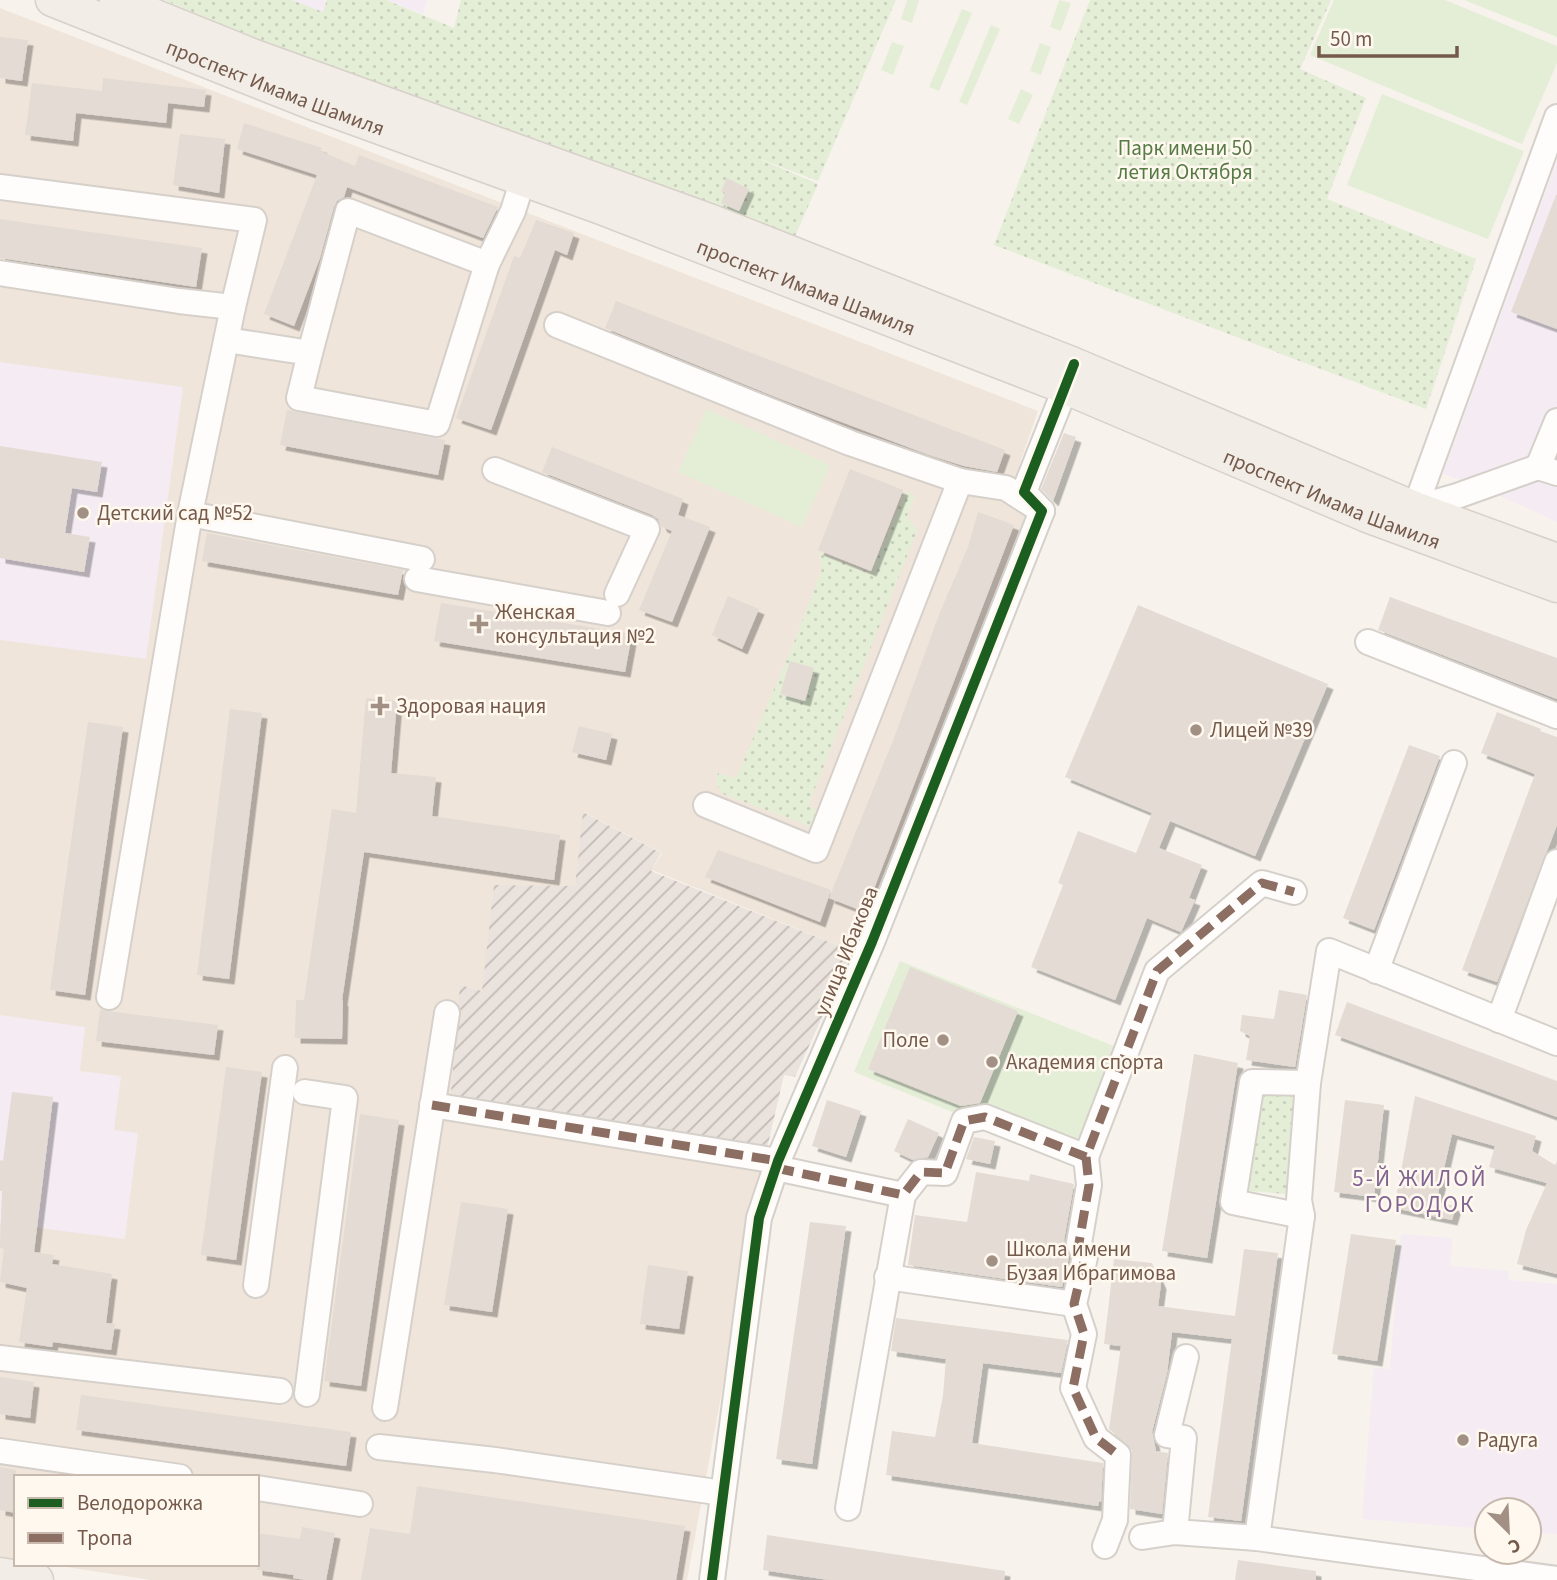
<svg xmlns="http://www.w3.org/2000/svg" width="1557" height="1580" font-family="'Source Sans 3',sans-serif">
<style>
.residential{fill:#f0e5da}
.industrial{fill:url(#industrial-furrows)}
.education{fill:#f4ebf3}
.grass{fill:#e4eed7}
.park{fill:url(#park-dots)}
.building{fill:#e3dbd4;filter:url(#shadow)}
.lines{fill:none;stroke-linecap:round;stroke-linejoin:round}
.minor-casing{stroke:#d6d0ca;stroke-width:28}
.major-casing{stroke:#d8d0ca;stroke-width:35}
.minor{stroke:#fefdfc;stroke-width:24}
.major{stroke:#f2ede6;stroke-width:32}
.quiet{stroke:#8d6e63;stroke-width:9;stroke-dasharray:18 9;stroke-linecap:butt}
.cycleway-casing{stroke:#fef8ee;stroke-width:15}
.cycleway{stroke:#1b5e20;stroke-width:10}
.poi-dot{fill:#a29084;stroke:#fef8ee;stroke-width:2.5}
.labels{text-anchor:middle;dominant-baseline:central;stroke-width:5;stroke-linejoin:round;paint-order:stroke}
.street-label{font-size:21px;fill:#755a4c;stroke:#fef8ee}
.park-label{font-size:21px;fill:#557a45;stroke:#fef8ee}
.poi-label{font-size:21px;fill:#755a4c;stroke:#fef8ee;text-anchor:start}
.neighbourhood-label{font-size:23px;letter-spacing:2px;fill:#816491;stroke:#fef8ee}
</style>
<defs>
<pattern id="industrial-furrows" width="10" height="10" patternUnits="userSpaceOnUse" patternTransform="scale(1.75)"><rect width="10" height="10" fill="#eae3dd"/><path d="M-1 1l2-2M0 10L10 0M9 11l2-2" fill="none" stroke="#c2bbb5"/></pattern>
<pattern id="park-dots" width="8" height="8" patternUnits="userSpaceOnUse" patternTransform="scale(1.75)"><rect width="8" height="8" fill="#e4eed7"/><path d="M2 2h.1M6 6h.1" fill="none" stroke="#c7ceba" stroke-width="1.8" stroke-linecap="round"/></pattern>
<filter id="shadow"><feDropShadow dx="5.5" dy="5.5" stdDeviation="0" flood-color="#0004"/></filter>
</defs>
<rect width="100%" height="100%" fill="#f7f3ec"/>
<path class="residential" d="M0,8L1038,411L1006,503L1031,514L852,951L652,870L662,853L584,812L575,886L482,991L460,985L766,1153L687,1580H151L47,1564H257V1477H16V1560L0,1557Z"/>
<path class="industrial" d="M583,812L661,853L651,871L852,951L795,1077L784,1075L766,1153L450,1105L460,985L482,991L494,885L575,886Z"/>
<g class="education">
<path d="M292,0H327L324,13Z"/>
<path d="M386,0H427L423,14Z"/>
<path d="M1557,160V522L1481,487L1443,474Z"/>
<path d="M0,362L183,387L146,659L0,640Z"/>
<path d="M0,1015L85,1027L80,1071L121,1076L114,1130L138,1133L125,1239L0,1223Z"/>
<path d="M1401,1234L1452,1238L1450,1266L1509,1271L1508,1280L1557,1284V1534L1529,1532V1510H1487V1529L1362,1519L1374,1368L1390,1369Z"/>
</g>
<g class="grass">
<path d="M907,0H919L912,23L901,19Z"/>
<path d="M1059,0L1071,3L1061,31L1050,27Z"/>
<path d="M1334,0H1445L1557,46V63L1522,144L1310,55Z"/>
<path d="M1464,0H1557V37Z"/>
<path d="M962,9L972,13L939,91L929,87Z"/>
<path d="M991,25L1000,29L967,105L959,102Z"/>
<path d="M892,42L904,46L893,75L881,70Z"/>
<path d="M1040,43L1051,47L1041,75L1030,71Z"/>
<path d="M1021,89L1033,95L1019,124L1008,119Z"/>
<path d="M1382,94L1524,151L1488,239L1347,185Z"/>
<path d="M707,409L830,465L802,527L678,472Z"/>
<path d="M900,961L1129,1052L1090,1168L854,1072Z"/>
</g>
<g class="park">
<path d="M164,0H292L323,12L327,0H386L454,28L461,0H896L818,181L753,156L818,184L793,241L305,59Z"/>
<path d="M1090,0H1331L1300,69L1366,98L1327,199L1476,259L1426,409L994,245Z"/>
<path d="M905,491L915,496L907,516L917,531L808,806L820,812L815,828L723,794L716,783L718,773L736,778L793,645L822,569L818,552L871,573Z"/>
<path d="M1257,1090L1294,1093L1286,1194L1249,1191Z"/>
</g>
<g class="building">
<path d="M0,37L28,40L22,81L0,78Z"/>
<path d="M103,78L206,90L204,107L168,103L166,123L76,113L73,141L25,135L32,83L102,91Z"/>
<path d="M244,123L322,148L320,151L355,166L359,155L498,207L483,238L347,187L344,197L337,201L334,207L320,258L294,326L264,314L317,175L237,149Z"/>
<path d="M180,134L225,139L219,193L173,185Z"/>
<path d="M727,178L749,189L739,211L721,203L725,193L721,191Z"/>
<path d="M1556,195H1557V329L1511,312Z"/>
<path d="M0,219L202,248L196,287L0,258Z"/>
<path d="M536,220L574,233L567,255L555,250L491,430L456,418L514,256L520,258Z"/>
<path d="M616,301L1005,450L997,472L964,466L929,455L778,398L605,328Z"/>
<path d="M287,410L445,440L438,475L280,445Z"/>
<path d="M1064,433L1076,437L1053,501L1041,489Z"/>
<path d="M0,446L102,462L97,492L72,488L65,533L90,537L84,572L0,558Z"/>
<path d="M552,447L683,499L678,515L710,527L672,622L639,610L672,531L662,527L658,519L652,515L542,472Z"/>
<path d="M850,469L903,490L871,571L818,550Z"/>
<path d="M978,512L1014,525L865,912L829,898L894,738L940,612L968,547Z"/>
<path d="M207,533L403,570L398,595L202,561Z"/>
<path d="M728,596L759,609L742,649L712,635Z"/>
<path d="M1390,597L1557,658V699L1378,630Z"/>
<path d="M441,603L632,634L625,672L434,641Z"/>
<path d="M1138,605L1328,684L1255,856L1170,821L1159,848L1202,865L1189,898L1195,900L1181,932L1147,918L1115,1000L1031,967L1063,885L1058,883L1078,831L1136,853L1152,813L1065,777Z"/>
<path d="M790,661L814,668L805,701L780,694Z"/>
<path d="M366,698L397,701L391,773L436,777L432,816L560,835L554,880L364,852L342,1000L343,1001L342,1039L295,1038L296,1000H304L332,809L356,813Z"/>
<path d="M230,709L262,713L229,979L197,975Z"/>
<path d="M1497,712L1541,729L1540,731L1557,737V825L1497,982L1462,970L1535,774L1481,753Z"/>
<path d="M88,722L123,727L85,995L50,990Z"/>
<path d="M579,726L612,734L606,760L572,752Z"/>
<path d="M1409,745L1440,756L1374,930L1343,918Z"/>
<path d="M718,850L831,890L820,922L705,877Z"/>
<path d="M910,967L1018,1011L980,1103L961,1106L868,1069Z"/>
<path d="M1279,990L1307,995L1295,1067L1246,1060L1250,1036L1240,1031L1242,1015L1274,1019Z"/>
<path d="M1347,1002L1557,1081V1117L1335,1035Z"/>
<path d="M100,1010L218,1025L214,1055L96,1041Z"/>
<path d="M1194,1054L1238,1063L1207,1258L1162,1251Z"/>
<path d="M226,1067L262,1072L236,1260L201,1255Z"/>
<path d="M12,1092L53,1097L34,1252L54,1255L52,1264L112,1274L106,1323L115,1324L111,1350L53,1342L52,1347L19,1342L27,1288L0,1282L4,1249L0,1248L2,1191H0V1160L3,1161Z"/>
<path d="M1415,1096L1536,1136L1532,1151L1555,1165L1557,1161V1274L1517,1264L1526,1230L1547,1183L1489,1167L1495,1146L1452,1134L1436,1202L1456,1206L1452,1220L1394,1208Z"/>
<path d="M827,1100L861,1111L846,1157L812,1146Z"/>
<path d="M1345,1100L1384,1105L1374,1197L1334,1192Z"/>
<path d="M360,1114L399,1120L361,1386L324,1381Z"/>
<path d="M908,1119L939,1133L928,1157L913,1160L894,1151Z"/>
<path d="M974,1137L995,1141L990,1164L966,1159Z"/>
<path d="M976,1172L1029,1181L1030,1174L1074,1184L1064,1240L1069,1258L1062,1287L908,1265L915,1215L967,1222Z"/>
<path d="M461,1202L508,1209L492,1312L444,1305Z"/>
<path d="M810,1222L846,1226L812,1464L776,1459Z"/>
<path d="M1351,1234L1396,1240L1377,1361L1332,1354Z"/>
<path d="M1244,1249L1278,1253L1241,1521L1208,1517L1232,1339L1172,1332L1167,1373L1152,1432L1156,1451L1168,1453L1162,1514L1130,1509L1132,1449L1109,1429L1121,1346L1104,1344L1114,1259L1152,1263L1161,1284L1158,1306L1235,1316Z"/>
<path d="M648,1265L688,1271L679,1329L640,1324Z"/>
<path d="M896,1318L1068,1340L1061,1373L983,1363L972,1443L1103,1463L1101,1502L1099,1501L1098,1506L886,1475L892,1431L935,1437L943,1395L946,1359L891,1351Z"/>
<path d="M0,1377L34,1382L30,1418L0,1414Z"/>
<path d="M81,1395L351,1432L346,1466L76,1430Z"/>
<path d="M0,1467L16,1470V1513L0,1510Z"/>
<path d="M417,1486L685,1526L676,1580H361L370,1528L410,1534Z"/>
<path d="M302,1527L335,1533L326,1580H305L293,1578L294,1575L257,1570V1533L300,1539Z"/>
<path d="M767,1535L1005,1571L1004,1580H829L763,1570Z"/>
<path d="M1238,1560L1316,1571V1580H1235Z"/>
</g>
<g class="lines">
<g class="minor-casing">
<g id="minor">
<path d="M0,187L254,220L233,307L190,514L422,559"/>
<path d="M0,273L179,301L233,307"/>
<path d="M557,325L850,443L960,481L1006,488L1042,511"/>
<path d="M227,340L310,353L299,398L437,424L487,264L513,211L523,179"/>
<path d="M310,353L348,211L487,264"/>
<path d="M1557,421L1538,467L1557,473"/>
<path d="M495,470L647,529L617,594"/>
<path d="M1039,508L1024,492L1071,374"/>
<path d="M1415,508L1557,117"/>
<path d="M1415,508L1457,496L1538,467"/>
<path d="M417,579L608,613"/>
<path d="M1368,642L1557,716"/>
<path d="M706,805L816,850L960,481"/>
<path d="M1376,971L1454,763"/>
<path d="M109,997L190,514"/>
<path d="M1499,1020L1557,862"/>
<path d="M1557,1043L1329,951L1308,1083L1299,1200L1302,1216L1257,1538L1557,1579"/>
<path d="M305,1092L345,1098L307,1394"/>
<path d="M432,1105L778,1161"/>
<path d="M1086,1157L1089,1185L1079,1243L1085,1257L1074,1304L1084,1334L1073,1388L1096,1438L1118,1455L1115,1520L1105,1546"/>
<path d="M776,1168L903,1195"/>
<path d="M1302,1216L1233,1202L1252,1082L1308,1083"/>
<path d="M887,1277L1074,1304"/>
<path d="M256,1285L285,1068"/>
<path d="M0,1358L280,1391"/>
<path d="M385,1408L447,1013"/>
<path d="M379,1447L495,1460L723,1493"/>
<path d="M0,1451L180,1477"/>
<path d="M257,1488L360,1504"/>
<path d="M848,1508L903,1195L921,1172L945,1173L964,1121L985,1117L1086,1157L1157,971L1262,883L1294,892"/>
<path d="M1175,1532L1184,1438L1167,1435L1186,1357"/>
<path d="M1142,1537L1175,1532L1257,1538"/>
<path d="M712,1580L759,1218L778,1161L872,942L1042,511"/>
</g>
</g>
<g class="major-casing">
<g id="major">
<path id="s1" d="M52,0L311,103L601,208L1066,388L1367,516L1557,586"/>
<path d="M116,0L252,55L709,220L1074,364L1415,508L1557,560"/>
<path d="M0,1574L37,1580"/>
</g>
</g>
<use href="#minor" class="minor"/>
<use href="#major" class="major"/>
<g class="quiet">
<path d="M432,1105L778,1161"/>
<path d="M1086,1157L1089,1185L1079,1243L1085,1257L1074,1304L1084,1334L1073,1388L1096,1438L1118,1455"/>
<path d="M776,1168L903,1195L921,1172L945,1173L964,1121L985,1117L1086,1157L1157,971L1262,883L1294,892"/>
</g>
<g class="cycleway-casing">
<path id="cycleway" d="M712,1580L759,1218L778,1161L872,942L1042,511L1024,492L1074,364"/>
</g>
<use href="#cycleway" class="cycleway"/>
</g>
<g class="poi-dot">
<circle cx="83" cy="513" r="7"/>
<path d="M475.5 613.5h7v7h7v7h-7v7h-7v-7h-7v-7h7z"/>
<path d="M376.5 695.5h7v7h7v7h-7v7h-7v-7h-7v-7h7z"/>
<circle cx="1196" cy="730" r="7"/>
<circle cx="943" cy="1040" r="7"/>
<circle cx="992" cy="1062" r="7"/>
<circle cx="992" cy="1261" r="7"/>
<circle cx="1463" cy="1440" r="7"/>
</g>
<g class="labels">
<g class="street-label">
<text stroke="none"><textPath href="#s1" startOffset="240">проспект Имама Шамиля</textPath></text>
<text stroke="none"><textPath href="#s1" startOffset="807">проспект Имама Шамиля</textPath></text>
<text stroke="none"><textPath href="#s1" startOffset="1374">проспект Имама Шамиля</textPath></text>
<text transform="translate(846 951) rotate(-68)">улица Ибакова</text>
</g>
<g class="park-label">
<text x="1185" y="148">Парк имени 50<tspan x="1185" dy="24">летия Октября</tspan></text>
</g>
<g class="poi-label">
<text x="97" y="513">Детский сад №52</text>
<text x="495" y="612">Женская<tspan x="495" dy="24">консультация №2</tspan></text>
<text x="396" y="706">Здоровая нация</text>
<text x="1210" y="730">Лицей №39</text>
<text x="929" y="1040" text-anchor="end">Поле</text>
<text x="1006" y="1062">Академия спорта</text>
<text x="1006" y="1249">Школа имени<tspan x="1006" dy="24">Бузая Ибрагимова</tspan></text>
<text x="1477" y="1440">Радуга</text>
</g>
<g class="neighbourhood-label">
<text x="1420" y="1178">5-Й ЖИЛОЙ<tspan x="1420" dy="26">ГОРОДОК</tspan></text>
</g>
</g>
<rect x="14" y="1475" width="245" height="91" fill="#fef8ee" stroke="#c7b9ad" stroke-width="2"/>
<rect x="28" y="1498" width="35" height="10" fill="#1b5e20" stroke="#c7b9ad" stroke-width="2"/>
<text x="77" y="1510" font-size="21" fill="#755a4c">Велодорожка</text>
<rect x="28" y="1533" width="35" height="10" fill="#8d6e63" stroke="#c7b9ad" stroke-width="2"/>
<text x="77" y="1545" font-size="21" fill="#755a4c">Тропа</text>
<g transform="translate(1508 1531) rotate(156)"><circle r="33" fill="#fef8ee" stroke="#c7b9ad" stroke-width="2"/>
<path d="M0-5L12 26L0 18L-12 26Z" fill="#a29084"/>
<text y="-10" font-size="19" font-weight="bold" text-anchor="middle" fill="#755a4c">С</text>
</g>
<path d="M1319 46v10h138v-10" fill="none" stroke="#755a4c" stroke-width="3.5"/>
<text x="1330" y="46" font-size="21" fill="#755a4c" stroke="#fef8ee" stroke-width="5" paint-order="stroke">50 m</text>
</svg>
